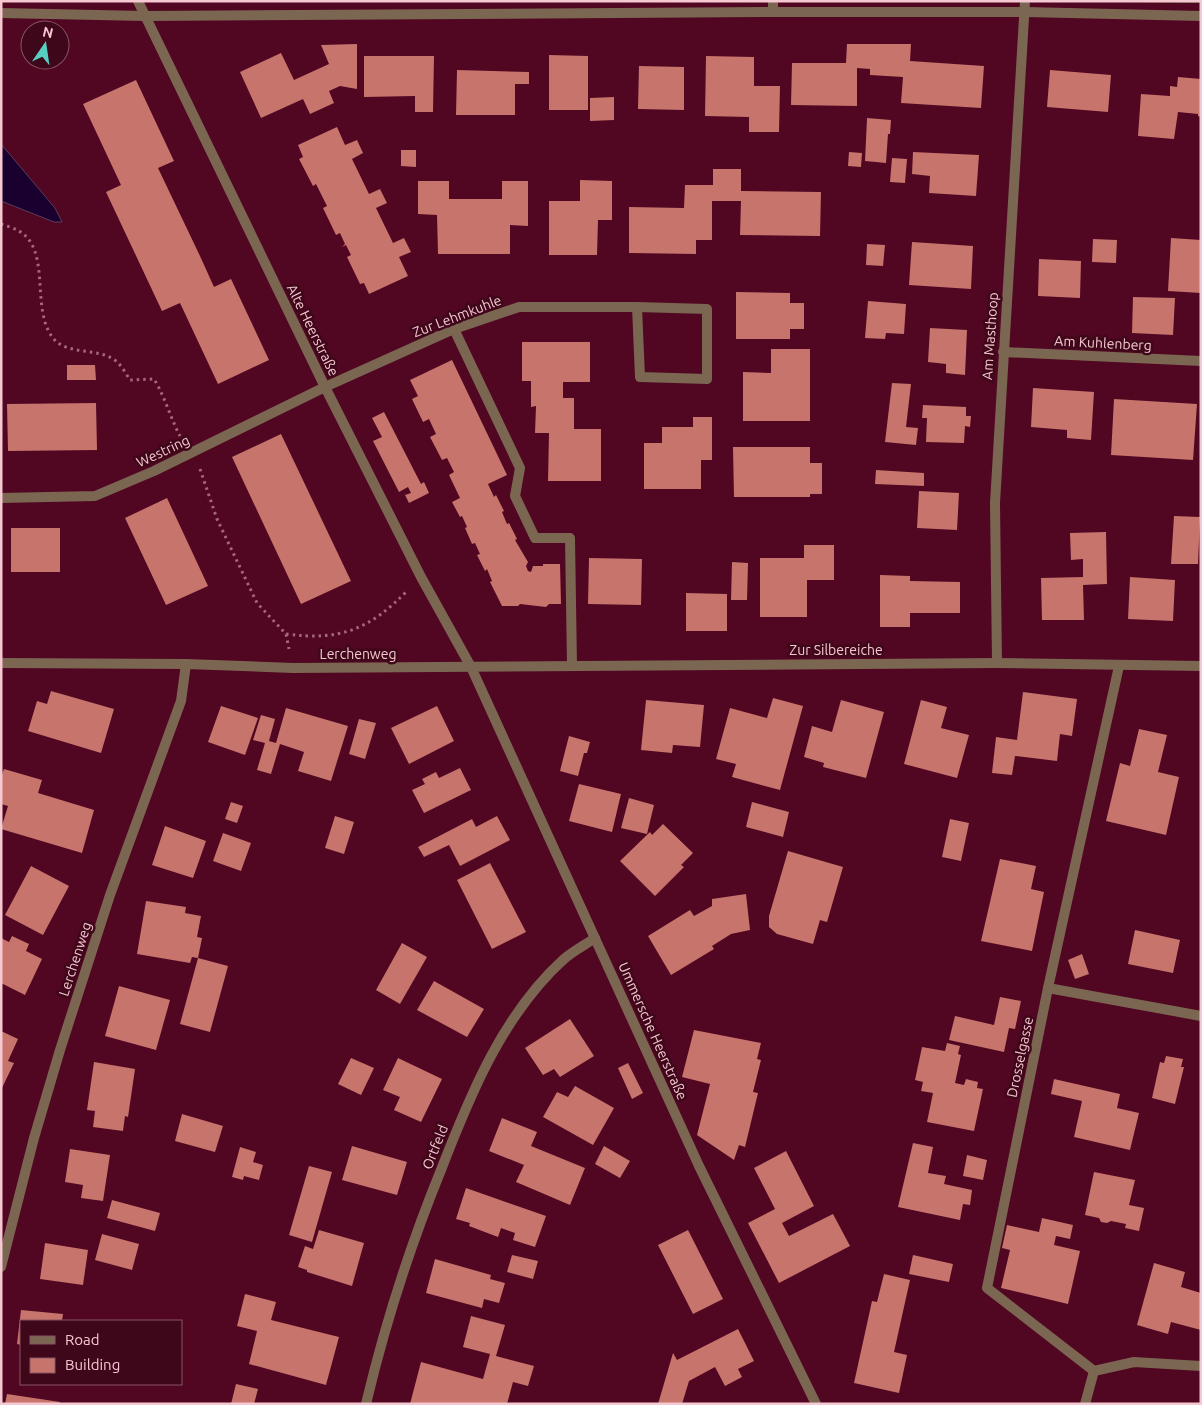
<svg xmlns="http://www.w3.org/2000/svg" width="1202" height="1405" font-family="Ubuntu,sans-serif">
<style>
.green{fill:#3b4d1b}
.water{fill:#1a002e;stroke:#5c3c5f}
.building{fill:#c7746c}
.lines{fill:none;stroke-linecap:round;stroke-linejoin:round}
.path{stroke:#a5687b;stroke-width:3;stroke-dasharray:2.5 4;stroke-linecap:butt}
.service{stroke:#7b6652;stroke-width:10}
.minor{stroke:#7b6652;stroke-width:10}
.labels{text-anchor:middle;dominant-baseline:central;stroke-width:5;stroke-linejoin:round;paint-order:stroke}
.street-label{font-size:14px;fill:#f6c8d1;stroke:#3e071a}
</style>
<rect width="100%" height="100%" fill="#510622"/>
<path class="green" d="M1054,1H1201V3Z"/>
<path class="water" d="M1,144L55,208L62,222H54L1,201Z"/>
<g class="building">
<path d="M357,44V89L340,86L329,91L334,103L310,114L303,99L261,118L240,72L281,53L294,80L329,64L321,45Z"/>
<path d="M847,44H911L910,61L984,66L981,108L901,103L903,77L870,75V69L857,68V106L791,105L792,63H846Z"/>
<path d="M549,55L588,56V110H549Z"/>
<path d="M364,56H434L433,112H415V96L364,97Z"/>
<path d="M706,56L754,57V86H780L779,132H749V117L705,116Z"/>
<path d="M639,66L684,67V110L638,109Z"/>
<path d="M457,70L529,72V84H515V115H456Z"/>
<path d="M1050,70L1111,75L1108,112L1047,107Z"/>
<path d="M1178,77L1201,79V117L1198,116V114L1178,112L1174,139L1138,136L1141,94L1170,96V86L1177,87Z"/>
<path d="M136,80L174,161L158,168L200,256L214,287L231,279L269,360L218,384L180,303L162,311L106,192L121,185L83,104Z"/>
<path d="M614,97V120L590,121V98Z"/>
<path d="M867,118L891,120L890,134H888L886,163L865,161Z"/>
<path d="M337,127L345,145L357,140L363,153L352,159L369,194L380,189L387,203L376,208L393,243L404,238L411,252L399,257L408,276L369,294L364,283L360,284L347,257L351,255L346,245L342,247L345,244L340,233L336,235L323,208L327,206L316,184L313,186L299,159L303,157L298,145Z"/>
<path d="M401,150H416V167L401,166Z"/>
<path d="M849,152L862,153L861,167L848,166Z"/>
<path d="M913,152L979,155L976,196L929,193L930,176L912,174Z"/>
<path d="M892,158L907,159L905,183L890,182Z"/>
<path d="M713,169H741V191L821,192L820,236L740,235L741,201H712V240H696V254L629,253V207L684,208L685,185H713Z"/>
<path d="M580,180L612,181V220H598L597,255H549V201H580Z"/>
<path d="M418,181H449V199H502V181H528V226L510,225V254H438L437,215L418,214Z"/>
<path d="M1171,238L1201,240V293L1168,291Z"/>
<path d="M1093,239L1117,240L1116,263L1092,262Z"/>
<path d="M912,242L973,246L971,289L909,285Z"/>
<path d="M867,244L885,245L883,266L866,265Z"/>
<path d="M1039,259L1081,261L1080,298L1038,296Z"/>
<path d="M736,292L790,293V303H804V329H790V339H736Z"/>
<path d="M1133,297L1175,298L1173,335L1132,333Z"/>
<path d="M868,301L906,304L904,334L886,333L885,339L865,338Z"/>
<path d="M930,328L967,330L965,375L946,373V364L928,362Z"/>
<path d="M522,342H590V382H563V398H574V429H601V481H548L549,433H535L536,406L531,407V381H522Z"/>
<path d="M771,349H810V421H743V372L771,373Z"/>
<path d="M452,360L507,475L488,484L494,497L496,495L504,511L502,512L507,524L509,523L517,539L515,540L528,562L526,566L528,571L531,572L533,566H543V564H560L561,604H549L546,607L520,604L518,606H502L490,582L492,581L487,569L485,571L477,555L480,554L475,543L472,544L465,528L467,527L462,516L460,517L452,502L460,498L449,475L454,472L447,458L442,460L430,437L436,434L429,419L423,422L412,399L418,396L410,380Z"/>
<path d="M67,365H95L96,380H67Z"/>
<path d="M892,383L911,384L906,427L918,428L916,445L885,442Z"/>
<path d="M1033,388L1094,392L1091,440L1067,438V430L1031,427Z"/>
<path d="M1114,399L1197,404L1193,460L1111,455Z"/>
<path d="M96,403L97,450L8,451L7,404Z"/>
<path d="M923,405L966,407V416H971L970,427L965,426L964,443L926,442L927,418H922Z"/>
<path d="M384,412L421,484L424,482L429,493L409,503L405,495L411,493L408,487L399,492L373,441L382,437L372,418Z"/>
<path d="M693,417H712V460H701V489H644V443H662V427H693Z"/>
<path d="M281,434L351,581L301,604L232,457Z"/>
<path d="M733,447H810V463H822V494H810V497H734Z"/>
<path d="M876,470L924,473V486L875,484Z"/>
<path d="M919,491L959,493L957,530L917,528Z"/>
<path d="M167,498L208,586L166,605L125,518Z"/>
<path d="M1174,516L1200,517L1198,564H1171Z"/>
<rect x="11" y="528" width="49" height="44"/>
<path d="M1106,532L1107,584L1083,585L1084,620H1042L1041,578L1083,577V559L1071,560L1070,533Z"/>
<path d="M804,545H834V580H807V617H760V558H804Z"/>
<path d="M589,558L642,559L641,605L588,604Z"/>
<path d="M732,562L748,563L747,600H731Z"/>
<path d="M880,575L910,576V581L960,582V613H910V627H880Z"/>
<path d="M1130,577L1175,580L1173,621L1128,619Z"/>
<path d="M686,593L727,594V631H686Z"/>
<path d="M51,691L114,709L101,753L28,731L37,701L47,704Z"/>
<path d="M1023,692L1077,699L1072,736L1060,734L1057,761L1015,756L1012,775L992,773L996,737L1017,740Z"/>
<path d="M773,698L803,706L780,790L732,777L736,764L716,759L730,708L767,718Z"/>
<path d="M646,700L704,705L700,747L673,745L672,753L641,750Z"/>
<path d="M841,700L884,712L866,778L823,767L824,763L804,757L812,726L832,732Z"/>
<path d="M921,700L947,707L941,728L969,735L957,778L904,764Z"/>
<path d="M221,706L258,718L245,755L208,742Z"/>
<path d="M437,706L454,741L409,764L391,728Z"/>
<path d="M286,708L348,726L331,781L298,771L304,752L280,744L271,774L257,770L265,743L253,740L261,715L275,719L269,741L276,743Z"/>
<path d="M359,719L376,723L365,759L349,754Z"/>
<path d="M1139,729L1167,735L1158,772L1179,777L1166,835L1106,821L1120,763L1130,766Z"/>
<path d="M569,736L590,742L587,753H584L578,776L560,771Z"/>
<path d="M460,768L471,790L424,813L412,790L425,784L422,779L436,772L439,778Z"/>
<path d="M4,769L42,780L38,793L94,810L82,853L1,829L8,806L1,804V777Z"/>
<path d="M579,784L621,794L612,832L569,821Z"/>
<path d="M629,798L654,805L647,834L621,828Z"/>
<path d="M231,802L243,806L237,823L225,819Z"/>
<path d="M752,802L789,812L783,837L746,827Z"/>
<path d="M335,816L354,822L344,854L325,848Z"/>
<path d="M497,816L510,840L460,866L449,845L424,857L418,847L472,819L476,827Z"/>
<path d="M950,819L969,823L961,861L942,857Z"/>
<path d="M663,824L693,853L681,865L684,867L655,896L620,861L650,832L652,835Z"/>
<path d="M165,826L206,841L193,878L152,865Z"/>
<path d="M223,833L251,843L241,871L213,861Z"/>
<path d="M788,851L843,867L827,922L820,920L813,944L777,934L769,927V916Z"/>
<path d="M1000,859L1036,866L1031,889L1044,892L1032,951L981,941Z"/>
<path d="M490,863L526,932L492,949L457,880Z"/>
<path d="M31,866L69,886L43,935L5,915Z"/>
<path d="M746,894L750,930L731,934L712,946L714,949L671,975L648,936L690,910L694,916L712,906V899Z"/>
<path d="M146,901L186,907L185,913L201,916L197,937L202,938L198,958L192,957L190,963L137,954Z"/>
<path d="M1135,930L1180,940L1173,973L1128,964Z"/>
<path d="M12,936L29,944L26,951L42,959L25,995L1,983V938L9,942Z"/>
<path d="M402,943L427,957L400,1004L376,990Z"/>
<path d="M1082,954L1089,974L1075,979L1068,960Z"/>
<path d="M198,958L228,966L210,1032L180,1024Z"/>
<path d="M434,981L484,1009L467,1037L417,1010Z"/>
<path d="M119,986L170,1000L156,1050L105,1036Z"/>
<path d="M1000,997L1021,1001L1015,1029L1009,1028L1004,1052L949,1040L955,1016L994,1025Z"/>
<path d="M570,1019L594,1056L560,1077L554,1069L543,1075L525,1048Z"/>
<path d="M694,1030L761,1043L757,1059L761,1060L753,1092L758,1093L745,1147L739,1145L734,1160L697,1135L710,1084L682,1077Z"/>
<path d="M1,1031L18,1039L8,1061L14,1063L1,1090Z"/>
<path d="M947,1043L960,1046L958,1054L961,1055L955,1083L964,1085L966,1079L978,1082L977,1088L983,1089L974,1131L927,1122L933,1093L921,1091L923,1082L915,1080L922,1047L945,1051Z"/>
<path d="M1166,1056L1183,1059L1181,1067H1184L1175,1104L1152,1098L1160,1062L1164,1063Z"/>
<path d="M351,1058L374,1068L361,1095L338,1084Z"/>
<path d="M398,1058L442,1079L421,1122L394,1110L400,1097L383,1090Z"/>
<path d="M94,1062L135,1069L128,1117L125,1116L123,1131L93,1127L95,1111L87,1110Z"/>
<path d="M628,1063L643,1093L632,1099L618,1068Z"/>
<path d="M1054,1079L1120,1094L1117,1108L1139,1113L1130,1150L1074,1137L1082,1101L1051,1094Z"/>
<path d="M575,1086L614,1108L593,1145L543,1117L557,1092L568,1097Z"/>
<path d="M182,1114L223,1126L215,1152L175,1141Z"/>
<path d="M502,1118L537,1132L531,1146L585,1168L570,1205L516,1182L524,1165L489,1151Z"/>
<path d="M913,1143L933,1147L928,1173L946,1176L944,1184L972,1190L970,1205L963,1204L960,1220L898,1207Z"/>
<path d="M352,1146L407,1162L397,1195L342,1180Z"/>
<path d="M604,1146L630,1161L620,1178L595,1164Z"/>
<path d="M240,1147L256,1152L253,1162L263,1165L259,1180L244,1176L243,1180L232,1177Z"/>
<path d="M70,1149L110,1155L103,1201L81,1198L83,1185L65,1182Z"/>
<path d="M786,1151L814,1206L782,1223L789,1236L833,1214L850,1246L779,1283L748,1223L775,1209L754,1168Z"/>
<path d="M967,1155L987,1160L983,1180L963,1176Z"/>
<path d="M309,1166L332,1172L312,1242L289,1235Z"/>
<path d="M1094,1172L1135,1180L1129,1205L1144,1208L1139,1231L1125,1228L1126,1224L1111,1221L1107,1223L1101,1222L1099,1218L1085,1215Z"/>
<path d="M466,1188L546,1216L535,1247L513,1240L515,1233L501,1228L498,1237L469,1226L470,1223L456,1219Z"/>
<path d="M112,1200L160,1213L155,1231L107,1218Z"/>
<path d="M1042,1218L1073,1225L1070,1239L1056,1236L1054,1245L1080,1251L1068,1304L1001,1288L1010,1250L1002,1248L1007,1225L1039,1232Z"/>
<path d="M319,1230L364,1243L352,1286L307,1272V1270L298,1267L305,1246L313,1249Z"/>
<path d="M688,1230L723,1299L693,1314L658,1245Z"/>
<path d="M102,1234L139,1244L132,1270L95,1260Z"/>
<path d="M45,1243L88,1250L83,1285L40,1279Z"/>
<path d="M512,1255L538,1261L533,1279L507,1272Z"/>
<path d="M913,1255L953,1264L949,1282L909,1274Z"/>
<path d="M435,1259L491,1275L490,1279L505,1283L499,1303L484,1299L482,1308L426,1293Z"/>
<path d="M1154,1263L1185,1272L1181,1287L1201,1293V1330L1171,1322L1168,1334L1137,1325Z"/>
<path d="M884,1274L910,1280L894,1352L907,1355L899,1393L854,1383L872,1301L877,1302Z"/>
<path d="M245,1294L276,1302L271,1320L339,1337L326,1385L249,1364L257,1331L237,1326Z"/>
<path d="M21,1310L63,1314L62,1321H21V1345L17,1344Z"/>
<path d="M471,1316L505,1325L496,1356L534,1366L528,1386L513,1382L507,1404H410L421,1362L483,1379L490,1354L463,1347Z"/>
<path d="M738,1329L754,1361L738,1369L742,1377L725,1386L715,1367L689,1381L682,1404H658L673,1353L677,1360Z"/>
<path d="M236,1384L258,1389L254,1404H231Z"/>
<path d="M7,1394L60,1402V1404H5Z"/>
</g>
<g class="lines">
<g class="path">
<path d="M1,224C7,226 14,228 19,231C52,250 30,309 53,338C67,356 99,347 116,361C122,366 126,374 130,380L154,379C165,397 170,417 180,436"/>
<path d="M200,469L217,519L257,603L286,634L289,649"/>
<path d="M286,634C340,641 369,630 408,590"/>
</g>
<g class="service">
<path d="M773,1V12"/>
<path d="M454,329L520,468L515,496L535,538H570L572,666"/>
</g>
<g class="minor">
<path d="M138,1L325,387L421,577L471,667L699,1166L816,1404"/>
<path d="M1,13L145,16L773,12H1025L1201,16"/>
<path d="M1003,352L1201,361"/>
<path d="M1,498L95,496L154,471L325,387L454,329L519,307H637L640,377L707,379V309L637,307"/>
<path d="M1,663L186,664L293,668L997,663L1201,666"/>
<path d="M997,663L995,503L1025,1"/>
<path d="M1048,988L1201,1016"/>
<path d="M1,1267L34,1138L60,1050L110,895L181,701L186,664"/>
<path d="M1094,1371L1134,1362L1201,1366"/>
<path d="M366,1404C385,1324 410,1246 441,1170C470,1095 503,1014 564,959C573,951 585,945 595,938"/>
<path d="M1085,1404L1094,1371L987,1288L1048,988L1119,666"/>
</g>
</g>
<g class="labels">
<g class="street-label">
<text transform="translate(457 316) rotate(-21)">Zur Lehmkuhle</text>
<text transform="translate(313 330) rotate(64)">Alte Heerstraße</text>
<text transform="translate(990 336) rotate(-86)">Am Masthoop</text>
<text transform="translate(1103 343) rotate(3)">Am Kuhlenberg</text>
<text transform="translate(163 451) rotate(-25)">Westring</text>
<text x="836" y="650">Zur Silbereiche</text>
<text x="358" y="654">Lerchenweg</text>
<text transform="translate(75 959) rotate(-72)">Lerchenweg</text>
<text transform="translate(653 1031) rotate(66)">Ummersche Heerstraße</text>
<text transform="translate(1020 1057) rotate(-78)">Drosselgasse</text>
<text transform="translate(435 1147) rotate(-68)">Ortfeld</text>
</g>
</g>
<rect width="1202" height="1405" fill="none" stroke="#f6c8d1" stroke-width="5"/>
<rect x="20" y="1320" width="162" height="65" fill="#3e071a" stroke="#885463"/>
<rect x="30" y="1336" width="25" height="8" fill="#7b6652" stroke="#885463"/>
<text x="65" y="1345" font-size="15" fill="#f6c8d1">Road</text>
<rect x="30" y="1358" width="25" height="15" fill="#c7746c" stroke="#885463"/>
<text x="65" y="1370" font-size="15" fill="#f6c8d1">Building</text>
<g transform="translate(45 45) rotate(13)"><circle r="24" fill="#3e071a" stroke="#885463"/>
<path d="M0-4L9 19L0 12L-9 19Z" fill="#57cec2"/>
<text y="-8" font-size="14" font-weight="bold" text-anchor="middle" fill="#f6c8d1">N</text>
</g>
</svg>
